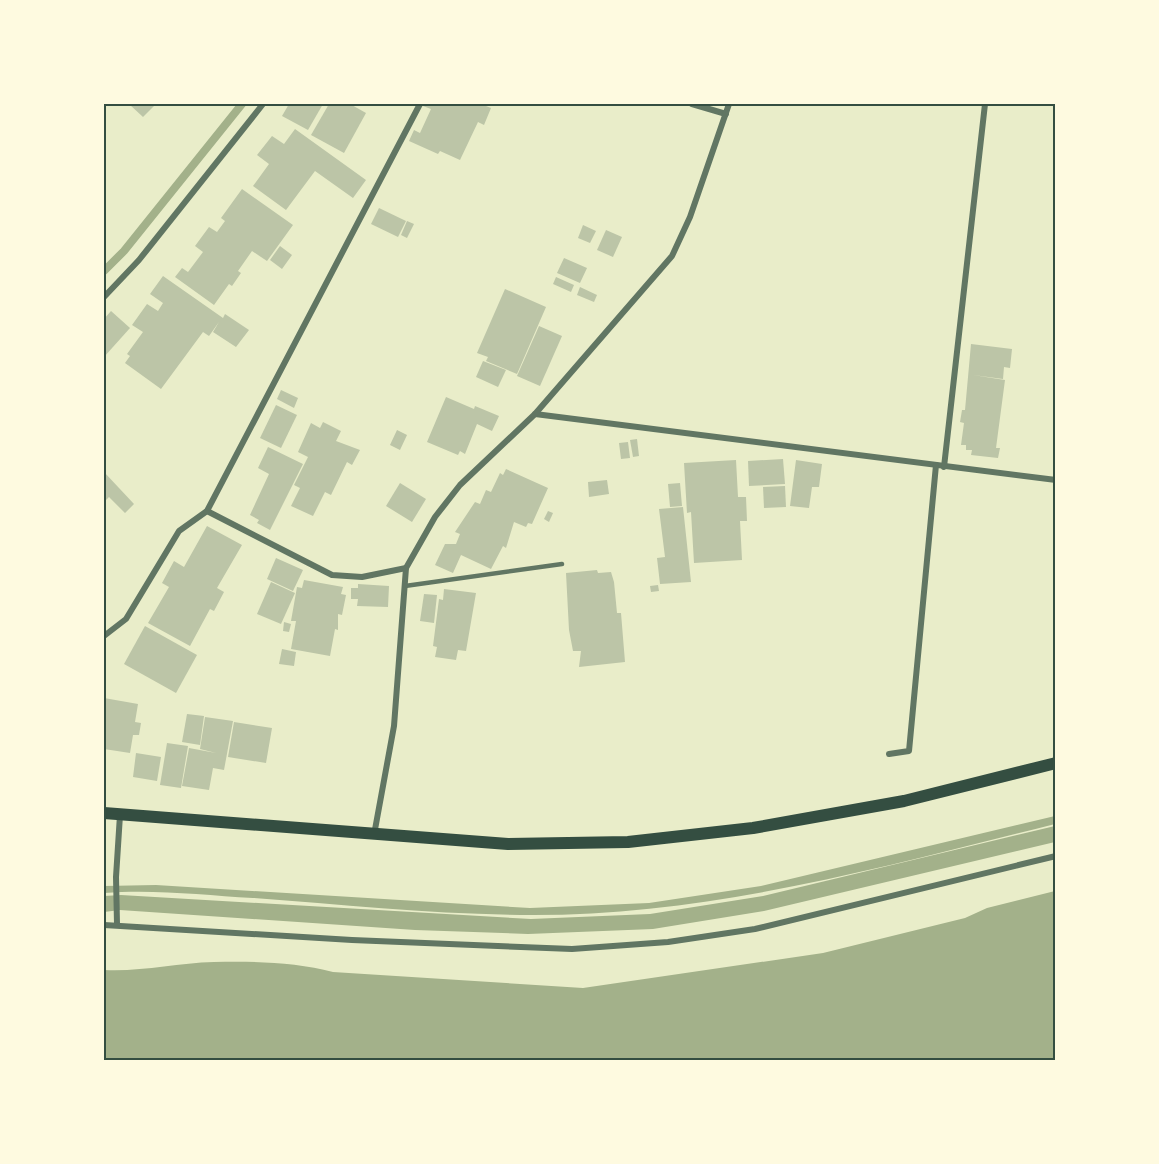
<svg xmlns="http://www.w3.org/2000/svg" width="1159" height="1164" font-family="'PT Sans Narrow',sans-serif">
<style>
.water{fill:#a3b18a}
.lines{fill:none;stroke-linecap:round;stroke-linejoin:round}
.stream{stroke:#a3b18a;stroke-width:8}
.building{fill:#bcc5a7}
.service{stroke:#617663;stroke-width:4.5}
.minor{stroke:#617663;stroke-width:6}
.secondary{stroke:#344e41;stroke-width:12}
.neatline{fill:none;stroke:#344e41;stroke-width:2}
</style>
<rect width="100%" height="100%" fill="#e9edc9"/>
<g class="water">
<path d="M1055,816V824C883,867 712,915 533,915C440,915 346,905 253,898C204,895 153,889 104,893V886L156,885L530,908L649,903L761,886Z"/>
<path d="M1055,826V842L764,911L653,929L528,934L415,930L120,910L104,912V896L121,895L531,919L650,914L763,896Z"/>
<path d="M1055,891V1060H104V970C141,972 176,963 214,962C252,961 296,962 333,972L583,988L823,953L965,918L987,908Z"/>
</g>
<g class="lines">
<path class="stream" d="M104,271L124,251L242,104"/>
</g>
<g class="building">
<path d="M129,104H156L143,117Z"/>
<path d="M289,104H323L308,130L282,116Z"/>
<path d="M329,104H350L366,113L344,153L311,135Z"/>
<path d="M425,104H481L491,108L484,125L478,122L460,160L440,151L438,154L409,141L414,130L420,133L431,109L423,106Z"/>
<path d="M295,129L366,180L353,198L315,171L286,210L253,186L269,164L257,155L272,136L284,144Z"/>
<path d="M242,189L293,225L267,261L252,251L238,271L241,273L232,286L229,284L214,305L175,277L182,268L188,272L203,252L195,246L209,227L217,232L225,221L221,218Z"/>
<path d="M379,208L406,221L398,237L371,224Z"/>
<path d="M407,221L414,224L407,238L401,235Z"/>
<path d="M583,225L596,231L590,243L578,238Z"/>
<path d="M606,230L622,237L613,257L597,250Z"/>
<path d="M280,246L292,255L282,269L270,260Z"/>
<path d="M564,258L587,268L580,283L557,273Z"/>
<path d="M163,276L223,318L225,314L249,330L236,347L213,332L219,322L209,336L203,332L161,389L125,363L130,356L127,354L143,332L132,325L147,304L158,311L163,303L150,294Z"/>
<path d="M556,277L574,285L571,292L553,284Z"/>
<path d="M580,287L597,295L594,302L577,295Z"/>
<path d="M505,289L546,307L517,374L486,361L488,357L477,353Z"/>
<path d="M111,311L130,328L104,357V319Z"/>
<path d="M539,326L562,336L540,386L517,376Z"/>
<path d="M971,344L1012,349L1010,368L1004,367L1003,379L973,375L1005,380L996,448H1000L998,458L971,455L972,450H966V445H961L964,423L960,422L962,410H965Z"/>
<path d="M483,361L506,370L498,387L476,377Z"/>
<path d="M281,390L298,398L294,408L277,399Z"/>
<path d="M446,397L474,409L475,406L499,416L492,431L477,424L465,454L460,451L458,455L427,442Z"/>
<path d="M276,405L297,415L281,448L260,438Z"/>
<path d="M323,422L341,431L336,441L360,450L352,465L347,462L331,495L325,492L313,516L291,506L300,488L294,485L308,457L298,452L311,423L320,428Z"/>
<path d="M397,430L407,435L400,450L390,445Z"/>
<path d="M637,439L639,456L633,457L630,440Z"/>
<path d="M628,442L630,458L621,459L619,443Z"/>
<path d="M268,447L303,464L270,530L257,523L259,520L250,515L269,474L258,468Z"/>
<path d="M783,459L785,484L749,486L748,461Z"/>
<path d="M736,460L738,497H746L747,521H740L742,560L694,563L691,512L687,513L684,463Z"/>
<path d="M796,460L822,464L819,487H812L809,508L790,506Z"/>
<path d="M506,469L548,488L532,524L528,523L526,527L514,522L506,548L503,546L491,569L461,555L453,573L435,565L445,544H456L460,534L455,532L475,502L480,504L486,490L491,492L500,473L503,475Z"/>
<path d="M104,472L134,504L125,513L109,497L104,502Z"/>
<path d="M607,480L609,494L589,497L588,482Z"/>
<path d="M400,483L426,499L412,522L386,506Z"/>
<path d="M680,483L682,506L670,507L668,484Z"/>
<path d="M785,486L786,507L764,508L763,487Z"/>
<path d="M683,507L691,582L660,584L657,558L665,557L659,509Z"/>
<path d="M548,511L553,513L549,522L544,519Z"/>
<path d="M207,526L242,545L217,588L224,592L214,611L210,609L190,646L148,623L169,587L162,583L174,561L184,567Z"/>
<path d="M276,558L303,570L293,591L267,579Z"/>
<path d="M597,570L598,573L611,572L614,582L617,613H621L625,662L579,667L581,651H573L569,630L566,573Z"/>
<path d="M304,580L343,587L341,594L346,595L342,615L338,614V630L335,629L330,656L291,649L296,621H291L297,587L302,588Z"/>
<path d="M271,582L295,593L281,624L257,614Z"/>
<path d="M358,584L389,586L388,607L357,606L358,599H351V588H358Z"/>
<path d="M658,585L659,591L651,592L650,586Z"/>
<path d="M444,589L476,593L466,651L458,650L456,660L435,657L437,647L433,646L439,599L443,600Z"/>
<path d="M424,594L437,595L434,623L420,621Z"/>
<path d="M284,622L291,624L289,632L283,631Z"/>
<path d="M145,626L197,655L176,693L124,664Z"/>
<path d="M282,649L296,652L294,666L279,664Z"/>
<path d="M104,698L138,704L135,722L141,723L139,735H133L130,753L104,749Z"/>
<path d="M187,714L204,716L200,745L182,742Z"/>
<path d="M205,717L233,721L224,770L213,768L209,790L182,786L189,748L216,753L200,749Z"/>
<path d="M234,722L272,728L266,763L228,757Z"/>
<path d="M167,743L188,746L181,788L160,785Z"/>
<path d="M136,753L161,757L157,781L133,777Z"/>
</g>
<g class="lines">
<path class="service" d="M405,586L562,564"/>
<g class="minor">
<path d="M692,104L726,114"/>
<path d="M104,297L139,260L263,104"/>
<path d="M535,414L1056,480"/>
<path d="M944,467L985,104"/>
<path d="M207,511L332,575L362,577L406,568"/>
<path d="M104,636L126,619L179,531L207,511L420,104"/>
<path d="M889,754L909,751L936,465"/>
<path d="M374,835L394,726L406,568L435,517L460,485L535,414L672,256L690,217L729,104"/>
<path d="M117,924L116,877L120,815"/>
<path d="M104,925L352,940L572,949L668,942L755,929L1056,856"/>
</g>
<path class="secondary" d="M104,813L508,844L628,842L753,828L904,801L1056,763"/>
</g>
<rect width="1159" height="1164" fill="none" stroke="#fefae0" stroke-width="210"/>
<rect x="105" y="105" width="949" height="954" class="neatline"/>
</svg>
